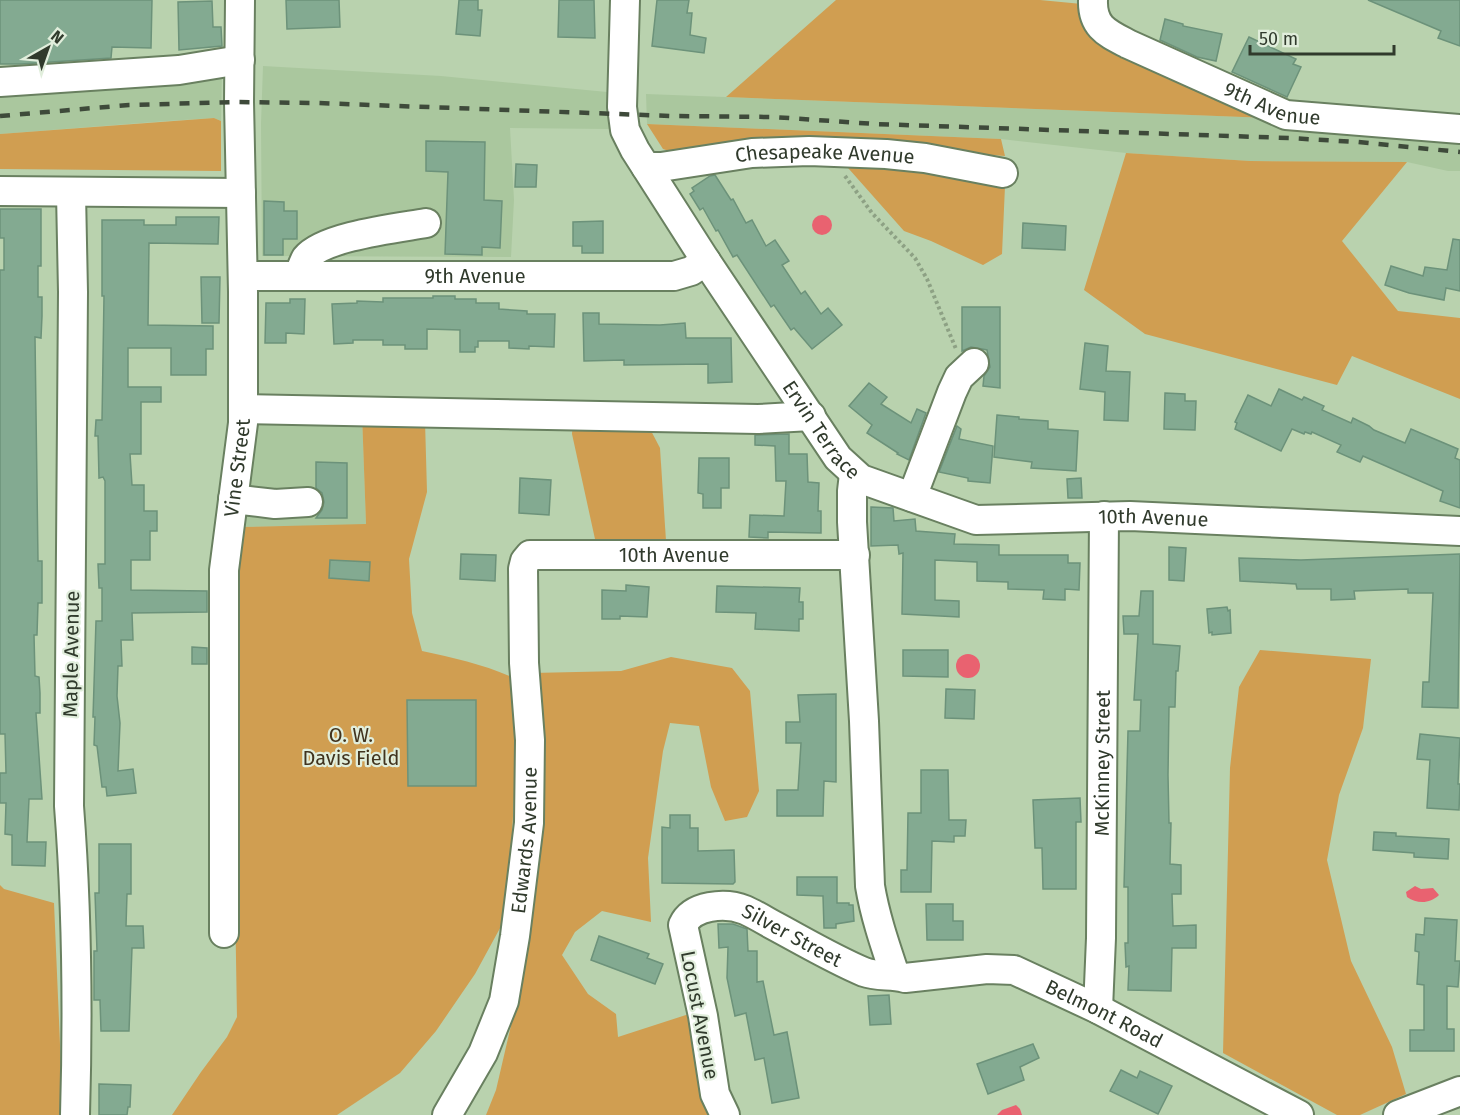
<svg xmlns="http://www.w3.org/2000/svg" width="1460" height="1115" font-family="'Fira Sans',sans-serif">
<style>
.built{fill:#aac79e}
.green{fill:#d09e51}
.water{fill:#e96270}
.building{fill:#83aa91;stroke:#6c927a;stroke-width:1.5}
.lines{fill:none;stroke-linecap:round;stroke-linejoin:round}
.minor-casing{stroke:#698060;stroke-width:32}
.path{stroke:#8da184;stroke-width:4;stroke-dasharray:3 3;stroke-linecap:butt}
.minor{stroke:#fff;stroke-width:28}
.rail{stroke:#3e4a3a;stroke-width:4.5;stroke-dasharray:10 10;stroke-linecap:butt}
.labels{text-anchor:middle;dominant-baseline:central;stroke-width:4.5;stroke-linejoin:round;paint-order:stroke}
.street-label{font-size:20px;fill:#303a2c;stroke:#e1eedc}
.park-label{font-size:20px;fill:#41331e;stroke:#e1eedc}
</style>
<rect width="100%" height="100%" fill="#b9d2ae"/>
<g class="built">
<path d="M263,66L441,76L607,92L609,129L510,128L514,200L511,257L262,256L261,124Z"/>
<path d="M222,70L221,121L214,118L167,121L0,134V93Z"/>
<path d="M646,94L1269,118L1460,134V171H1448L1407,162L1250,161L1126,153L1001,139L647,124Z"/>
<path d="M362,414L366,525L242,527L253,416Z"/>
</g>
<g class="green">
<path d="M836,0H1040L1082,4L1091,37L1117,55L1269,118L726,97Z"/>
<path d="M214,118L221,121V171L0,169V134Z"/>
<path d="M647,124L1001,139L1005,156L817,142L681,155L663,149Z"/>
<path d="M1126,153L1250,161L1407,162L1342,241L1398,311L1460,318V399L1352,356L1337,385L1145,334L1084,290Z"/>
<path d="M841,160L899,164L1005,186L1002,254L983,265L931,241L904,231Z"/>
<path d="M362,414L425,421L427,492L409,559L412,613L422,651C455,658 486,665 516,679C518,754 512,830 508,905L505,919L475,974L436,1031L400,1073L337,1115H172L201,1072L227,1037L237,1017L230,604L242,527L366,524Z"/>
<path d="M573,421L648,425L660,448L666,541L595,539L572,434Z"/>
<path d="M1260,650L1371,659L1363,728L1339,795L1327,860L1351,961L1392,1047L1406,1094L1360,1115H1337L1223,1053L1230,768L1239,687Z"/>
<path d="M671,657L732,668L750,691L759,791L747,817L725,821L711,787L699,726L670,723L663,751L648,858L651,922L602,911L575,932L562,955L588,994L616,1014L618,1037L689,1014L711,1115H486L496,1090L523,974V912L532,673L621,671Z"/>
<path d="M0,885L4,889L54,903L63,1115H0Z"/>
</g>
<g class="water">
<circle cx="822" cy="225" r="10"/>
<circle cx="968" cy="666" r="12"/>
<path d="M1415,886L1421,889L1433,888L1439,895C1430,904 1417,904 1407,897L1406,892Z"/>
<path d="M1016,1105L1020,1109L1022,1115H997L1002,1110Z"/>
</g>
<g class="building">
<path d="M0,0H152L151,48L112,47L111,58L21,64H0Z"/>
<path d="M286,0H339L340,27L287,29Z"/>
<path d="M459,0H478V10H482L480,36L456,34Z"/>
<path d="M559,0H594L595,38L558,37Z"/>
<path d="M657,0H689L687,13H692L690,35L706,38L704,53L652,46Z"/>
<path d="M1368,0H1460V46L1438,38L1441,31Z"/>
<path d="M212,1L213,27H221L222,46L179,50L178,2Z"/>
<path d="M1165,19L1183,24V26L1222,34L1216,61L1197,57L1160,40Z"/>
<path d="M1249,37L1296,59L1293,64L1301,67L1287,97L1232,72Z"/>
<path d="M426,141L485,142L484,200L502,201L500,248L482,247V255L445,254L448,172L426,171Z"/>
<path d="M516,164L537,165L536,187H515Z"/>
<path d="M715,175L731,200L733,199L746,223L752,220L766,246L775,240L789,261L782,265L801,294L805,291L821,314L828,308L842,325L812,349L794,328L791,330L774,305L771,307L737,255L733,257L718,230L716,231L703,208L700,210L690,194L694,191L692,188L710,176Z"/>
<path d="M264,201L284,202V211H297V239H283V255H264Z"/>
<path d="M0,209H41V266H38V297H42V316L41,338L35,337L38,561H42V603H38L37,635H34L35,676L39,677L40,693V713H36L42,799H29L27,842H46L45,866L12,865V835L5,834L6,803H0V773H6L5,734H0V270H4V238H0Z"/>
<path d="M176,217H219L218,244L149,243L148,325L213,326V349H206V375H171V348H128V387H161V402H141V454H130L132,485H144V511H157V531H150V560H131V590L207,591V612L132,613L133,640H121L122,666H118L117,696L120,723L118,771L133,769L136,793L107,796L106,787H102L97,746L94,745L95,717H93L96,621H102V588H99L98,564H105V481L103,477L99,478L98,436H95L96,420H102L104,296H102V220H144V225H176Z"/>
<path d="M603,221V253H582V246H573V222Z"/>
<path d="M1023,223L1066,226L1065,250L1022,248Z"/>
<path d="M1453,239L1460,240V291L1446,288L1444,300L1409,293L1385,285L1391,266L1423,276L1425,267L1447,270Z"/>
<path d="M201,277H220L219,323H202Z"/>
<path d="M433,296H455V299H476V303H499V309L527,311V314H555L554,347L529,346V349L509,348V341H478V347H475V352H460V330L427,329V349H405V345H383V340H353V343L334,344L332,304L357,303V301L383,302V298H433Z"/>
<path d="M290,299H305L304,334L286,333V343H265L266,303H290Z"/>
<path d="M962,307H1000V388L983,386L984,376L990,367L987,350L971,347L962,351Z"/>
<path d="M583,313H599V324L660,325L685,323L686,338H731L732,382L708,383V364L624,365V360L584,361Z"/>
<path d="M1085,343L1108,346L1106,371L1130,372L1128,421L1104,420L1105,392L1080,389Z"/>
<path d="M869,383L887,397L881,404L911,423L917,409L926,413L909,460L897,454L898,453L867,433L872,425L849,406Z"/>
<path d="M1279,389L1302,400L1304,397L1324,406L1322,410L1351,423L1353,418L1369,426L1374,430L1405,443L1411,429L1458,449L1455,458L1460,460V508L1440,501L1443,491L1363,456L1360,462L1337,452L1341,445L1312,432L1311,434L1305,432L1304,434L1292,429L1281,451L1235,429L1237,423L1235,422L1248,395L1271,406Z"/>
<path d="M1165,393L1185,394V401H1196L1195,430L1164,429Z"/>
<path d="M997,415L1019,417V419L1048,421V429L1078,431L1076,471L1031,468L1032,462L994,457Z"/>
<path d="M957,426L961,429L959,439L993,446L990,483L968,481V478L939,472Z"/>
<path d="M789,434V454H807L808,482L819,483L818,511H821V533L768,532V538L749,537L750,515L784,516L786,481H776L775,446L755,445V435Z"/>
<path d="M699,458H729V488H721V508H703V494L698,493Z"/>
<path d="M316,462L347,463V518H316L322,510L324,502L322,493L316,488Z"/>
<path d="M520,478L551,480L549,515L519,513Z"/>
<path d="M1081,478L1082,498H1068L1067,479Z"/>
<path d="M871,507L893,508L894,521L915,519L916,531L955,534L954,544L999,545V555H1068V563H1080L1079,590L1065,589V600L1043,599L1044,590L1008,589V582L977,581V562L935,560V600L959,601V617L902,614L903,553L899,554L898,545L871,546Z"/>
<path d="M1169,547L1186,548L1184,581L1169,580Z"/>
<path d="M461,554L496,555L495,581L460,579Z"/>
<path d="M1460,554L1458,708L1422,707L1423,682H1429L1433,593H1408V589L1354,591L1355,599L1331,600V589H1297L1296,584L1240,581L1239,558L1301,560Z"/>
<path d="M330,560L370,562L369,581L329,578Z"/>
<path d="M626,585L649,587L647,617L620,616V619H602V590L626,591Z"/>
<path d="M717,586L800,588L799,602H803V619H799V631L755,629L756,613L716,612Z"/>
<path d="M1141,591H1153V644L1180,646L1178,671H1176L1175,707H1169L1168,775L1169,823H1171L1170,864L1181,865V894H1172L1173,926L1196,925V948H1172L1171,991L1128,990L1129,966L1126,967L1125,943H1128V887H1124L1128,731H1140L1141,700H1134L1138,634H1124L1123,616H1139Z"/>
<path d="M1227,607L1228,611L1230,610L1231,633L1212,635V632L1209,633L1207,609Z"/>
<path d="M192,647L207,648V664H192Z"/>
<path d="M903,650H948V677L903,676Z"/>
<path d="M946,689L975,690L974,719L945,718Z"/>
<path d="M836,694V782L824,781L823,816H777V790H798L801,743H786V722H800L798,695Z"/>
<path d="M407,700H476V786H408Z"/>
<path d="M1420,734L1460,738L1458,784H1460L1459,810L1427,808L1430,760L1417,759Z"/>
<path d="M921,770H948L949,820H966L965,836H954V842L932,841L931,892H901V870H907L908,813H921Z"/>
<path d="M1080,798L1081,822H1076V889H1043L1042,848H1035L1033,800Z"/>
<path d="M670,815H690V828H698V851L734,850L735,882L733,884L662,883V827L670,828Z"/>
<path d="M1374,832L1396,833V836L1449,839L1448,859L1414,857V853L1373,850Z"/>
<path d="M99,844H131V894H127L126,926H143L144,948H132L129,1031H101L100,1000H94V951H97L95,893H99Z"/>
<path d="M797,877H837V903H849V905H853L854,921L836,924V928H824L823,896L797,895Z"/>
<path d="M926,904H953V921H963V940H927Z"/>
<path d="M1425,918L1457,920L1455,961H1460L1458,987L1447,986V1029H1454V1051H1410V1030H1424V985L1417,984L1419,952L1415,951L1416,934L1424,935Z"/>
<path d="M718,924H733L747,929L748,951H757V982L763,981L774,1035L787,1032L799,1098L772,1103L764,1058L755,1060L746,1013L735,1016L727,978L728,947L719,948Z"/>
<path d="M599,936L649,954L647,958L663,964L655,984L591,960Z"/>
<path d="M889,995L891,1024L870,1025L868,996Z"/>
<path d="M1033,1044L1039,1058L1020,1067L1024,1080L988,1094L977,1064Z"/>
<path d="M1121,1070L1137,1078L1140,1071L1172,1086L1158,1114L1110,1091Z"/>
<path d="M99,1084L131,1085L130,1107H128L127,1115H99Z"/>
</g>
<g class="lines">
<g class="minor-casing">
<g id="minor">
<path id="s1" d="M625,0L622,107L625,130L635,150L706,261L838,458L861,479L976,520L1130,516L1460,531"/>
<path id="s2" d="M1093,0C1092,27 1107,33 1128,44L1286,115L1460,129"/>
<path d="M0,82L179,70L240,60"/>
<path id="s3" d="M646,167H661L752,153L809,151L886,154L925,158L1003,173"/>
<path d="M0,191L241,193"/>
<path d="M71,193L73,292L69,806C77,909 78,1012 75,1115"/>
<path d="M299,275C301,270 303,263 306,258C324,236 398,228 426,223"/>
<path id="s4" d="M243,276H674L691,271L706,261"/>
<path d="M243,409L758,419L811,416"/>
<path d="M854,474L852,491V522L864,721L870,886C875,916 885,945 895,975"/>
<path d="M912,497L952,392L959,377L974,363"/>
<path d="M233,499L275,504L308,502"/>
<path id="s5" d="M224,933V570L243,423V292L239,102L240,0"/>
<path id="s6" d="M1098,1009L1101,938L1104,516"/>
<path id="s7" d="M447,1115L483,1053L504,1001L515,936L529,823L530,740L524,663L523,569L525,561L530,555H855"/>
<path id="s8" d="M725,1115L715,1094L703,1016L683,925C692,905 725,902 745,910C754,914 764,920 773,925C803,941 833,959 864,972C878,977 892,974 905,978L987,969L1014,970L1098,1009L1299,1115"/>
<path d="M1398,1115L1460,1091"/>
</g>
</g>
<path class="path" d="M845,176L872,213L915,258L927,279L956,349"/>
<use href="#minor" class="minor"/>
<path class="rail" d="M0,116L129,105L239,102L317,103L672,116L773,117L875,124L1289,138L1358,142L1460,152"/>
</g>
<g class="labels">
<g class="street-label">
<text stroke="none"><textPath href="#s2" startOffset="218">9th Avenue</textPath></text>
<text stroke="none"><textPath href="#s3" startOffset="180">Chesapeake Avenue</textPath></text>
<text stroke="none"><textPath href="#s4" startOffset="232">9th Avenue</textPath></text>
<text stroke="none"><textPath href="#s1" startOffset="489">Ervin Terrace</textPath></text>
<text stroke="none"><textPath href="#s5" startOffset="466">Vine Street</textPath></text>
<text stroke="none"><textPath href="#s1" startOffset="852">10th Avenue</textPath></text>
<text stroke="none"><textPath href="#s7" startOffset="722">10th Avenue</textPath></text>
<text transform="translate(71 654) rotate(-89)">Maple Avenue</text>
<text stroke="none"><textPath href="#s6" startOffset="246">McKinney Street</textPath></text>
<text stroke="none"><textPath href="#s7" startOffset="290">Edwards Avenue</textPath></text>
<text stroke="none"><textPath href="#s8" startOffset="318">Silver Street</textPath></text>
<text stroke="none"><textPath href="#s8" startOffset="650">Belmont Road</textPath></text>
<text transform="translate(700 1015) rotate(79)">Locust Avenue</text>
</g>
<g class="park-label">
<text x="351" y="735">O. W.<tspan x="351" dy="23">Davis Field</tspan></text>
</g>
</g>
<g transform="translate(48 48) rotate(40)" stroke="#e1eedc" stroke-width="4.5" paint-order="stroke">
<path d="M0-4.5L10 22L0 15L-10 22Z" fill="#303a2c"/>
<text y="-9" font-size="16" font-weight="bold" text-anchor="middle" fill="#303a2c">N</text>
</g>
<path d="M1250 45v9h144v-9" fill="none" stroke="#303a2c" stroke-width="3"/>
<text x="1259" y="45" font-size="18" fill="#303a2c" stroke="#e1eedc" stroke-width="4.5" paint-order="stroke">50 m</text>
</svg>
